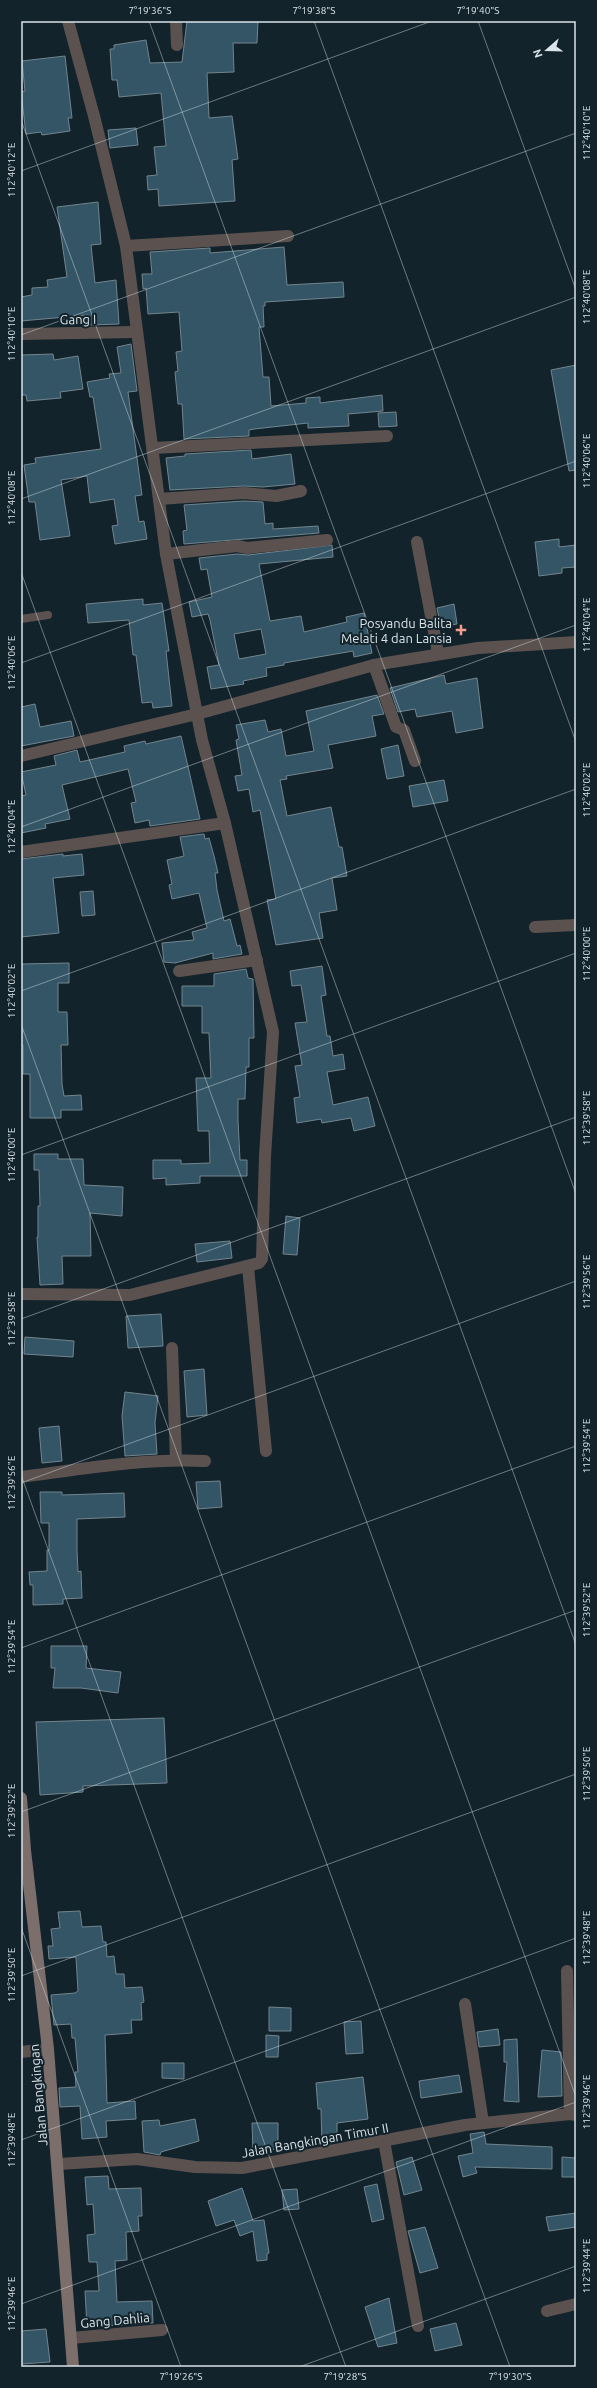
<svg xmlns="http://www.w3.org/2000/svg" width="597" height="2388" font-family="Ubuntu,sans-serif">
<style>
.building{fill:#356;stroke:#72858e;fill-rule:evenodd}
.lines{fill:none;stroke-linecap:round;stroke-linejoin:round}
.lane{stroke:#5b5250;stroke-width:8}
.street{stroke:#5b5250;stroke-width:12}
.secondary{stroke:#7b6e6b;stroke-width:12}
.ticks{fill:none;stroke:#dae4e9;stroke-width:1;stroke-opacity:0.45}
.poi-dot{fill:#f59d8d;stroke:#13232b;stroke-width:1.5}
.labels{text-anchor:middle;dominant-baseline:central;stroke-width:4;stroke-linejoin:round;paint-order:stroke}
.street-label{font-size:13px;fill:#dae4e9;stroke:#13232b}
.poi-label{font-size:13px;fill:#dae4e9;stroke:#13232b;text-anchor:end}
.neatline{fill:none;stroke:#dae4e9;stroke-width:1.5}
.ticks-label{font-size:10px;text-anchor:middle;fill:#dae4e9}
</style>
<rect width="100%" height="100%" fill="#13232b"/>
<g class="building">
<path d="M187,21H258L257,43H233L234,72L207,73L209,118L232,116L238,159L232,160L235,201L159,206L158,189L148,190L147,176L157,175L154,147L166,146L161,93L119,97L117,80H112L110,49H114V45L146,40L150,63L182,62Z"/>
<path d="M65,56L72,118H68L70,131L42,135L41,132L26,134L21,92L25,91L22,61Z"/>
<path d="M136,128L138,145L110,148L108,130Z"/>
<path d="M98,202L101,244L91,245L95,283L116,280L119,324L90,325L88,315L21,321V297L32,295V288L48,287L47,280L67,277L57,207Z"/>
<path d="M284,247L287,285L343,282L344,297L265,302V306H263L264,327H259L263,377H269L271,406L306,403V398L320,397V403L382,395L383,411L348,414L349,426L308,428V423L254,429L249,430V436L184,439L182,404H178L175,372L178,371L176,352L182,351L179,312L148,314L146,288L143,289L142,274H152L150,252L210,248V253Z"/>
<path d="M131,344L137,391L128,392L142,495L135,496L139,522L144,521L147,539L115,544L112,526L118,525L114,499L90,503L87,476L61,480L70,536L40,540L35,502H29L24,465L36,463L35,458L101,449L93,397H90L87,382L110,378L109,374L121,373L117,347Z"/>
<path d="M53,354L54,360L78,356L83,389L60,392L61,398L27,401L26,395H21V355Z"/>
<path d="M576,365V470L569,471L551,370Z"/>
<path d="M396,412L397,426L379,427L378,413Z"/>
<path d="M251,450L252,459L291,454L295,484L263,487L244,486L170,490L166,458L185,456V454Z"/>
<path d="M244,501L263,502L265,524L273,523V529L318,526L319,533L184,544L183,531L187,530L184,505Z"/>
<path d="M559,539V547L576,545V567L562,568V573L539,576L535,542Z"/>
<path d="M332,545L333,557L259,564L270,621L301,616L304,632L347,622L346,617L364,613L372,653L354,657L353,651L284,663V665L266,668L267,676L243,681L244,684L211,689L207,667L219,665L210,620L208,614L192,617L189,602L212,597L207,569L201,570L199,558L237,554L248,555ZM261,629L266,654L239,659L234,634Z"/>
<path d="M143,599V605L162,603L169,651H166L172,706L153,708L152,702L142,703L136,655H133L129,620L88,623L86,604Z"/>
<path d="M454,604L457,624L441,627L437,608Z"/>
<path d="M444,675L446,684L477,678L483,728L456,733L452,711L417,717L415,709L398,712L390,688Z"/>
<path d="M377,695L384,714L372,716L376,736L328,745L333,768L286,776L287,779L280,780L287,816L331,807L339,847H342L347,876L332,878L337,910L319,913L323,938L276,945L267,900L276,899L260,810L253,812L249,789L238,791L235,776L242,775L236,740L239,739L236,725L265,720L268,732L281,729L286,756L314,751L306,711Z"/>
<path d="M35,704L40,727L71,721L74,736L21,746V707Z"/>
<path d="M181,736L200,819L150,826L149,820L135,823L131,803L136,802L128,769L62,785L70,819L45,824L46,828L21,833V796L26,795L21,772L56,765L54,756L77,750L80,762L125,752L124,746L145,741L146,744Z"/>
<path d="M398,745L404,776L387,779L381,749Z"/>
<path d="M444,780L448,801L413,807L409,786Z"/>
<path d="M204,834L205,839L209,838L214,856L218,873H215L217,890L224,921L230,919L237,946L240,945L242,954L213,959V953L175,963L164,962L162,943L194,940L192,932L207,928L199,893L172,899L169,885L172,884L167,860L184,856L180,837Z"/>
<path d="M63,854V856L82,854L84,875L53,878L59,933L21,937V859Z"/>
<path d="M93,891L95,915L82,916L80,892Z"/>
<path d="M69,963V983H58V1012H67L68,1045H61L62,1084L64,1096L81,1095L82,1110H61V1118H30V1074H23V1045H21V964Z"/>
<path d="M322,966L326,995L321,996L327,1036H330L333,1056L343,1054L345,1069L327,1072L333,1105L368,1097L375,1126L354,1131L351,1118L322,1123L321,1119L297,1123L294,1098L300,1097L295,1066L302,1065L295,1023L307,1022L301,985L292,986L290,971Z"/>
<path d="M246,969L248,978L253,979L254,1038H249V1067H246L245,1099H238V1120L240,1160H247V1176H200V1183L166,1185V1178L153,1179V1160H181V1164L210,1163L209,1131H198L196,1078H211L209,1033H202V1006H182V986H214V974Z"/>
<path d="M34,1154H58V1159H83L84,1185L123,1187L122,1216L90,1213L91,1256H62L63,1284L40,1285L37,1237H38V1206H40L39,1170H34Z"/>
<path d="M286,1216L300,1218L297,1255L283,1254Z"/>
<path d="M230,1241L232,1258L197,1262L195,1244Z"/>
<path d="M161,1314L163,1346L128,1348L126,1316Z"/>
<path d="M25,1337L74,1341L73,1357L24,1354Z"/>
<path d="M204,1369L207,1415L187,1417L184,1371Z"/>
<path d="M125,1392L158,1396L155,1423L157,1454L125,1456L122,1416Z"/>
<path d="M59,1426L62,1461L42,1463L39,1428Z"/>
<path d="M220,1481L222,1507L198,1509L196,1482Z"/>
<path d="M40,1492H62V1495L124,1493L125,1517L77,1519V1550L78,1572L81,1571L82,1598L63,1599V1604L33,1605V1585H30L29,1572L47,1571V1550H49V1523H41Z"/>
<path d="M51,1646H87L86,1668L121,1672L118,1693L81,1688H53L55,1668H51Z"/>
<path d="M164,1718L167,1783L83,1786V1792L40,1795L36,1722Z"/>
<path d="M80,1911L82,1927L101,1926L103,1942H106L107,1957L114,1956L116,1974H124L125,1988L142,1987L144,2002L141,2003L142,2020H131L132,2033L105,2035L107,2103L135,2101L136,2119L106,2121L107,2137L82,2139L80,2106L60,2107L59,2088L76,2087L75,2072H78L75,2038H72L71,2024L54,2025L51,1995L75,1993L78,1991L76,1957L49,1959L48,1946H53L51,1929L60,1928L58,1912Z"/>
<path d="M269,2007L291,2008V2031H269Z"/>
<path d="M361,2021L363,2053L346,2054L344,2022Z"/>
<path d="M498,2029L500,2045L479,2047L477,2032Z"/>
<path d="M266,2035L279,2036L278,2057H266Z"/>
<path d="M517,2039L519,2102L504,2101L507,2062H504V2040Z"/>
<path d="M542,2050L561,2052L562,2096L538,2097Z"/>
<path d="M162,2063H184V2079L162,2078Z"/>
<path d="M459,2075L462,2092L421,2098L419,2081Z"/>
<path d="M363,2077L368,2119L337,2123V2142L322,2145L321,2109H318L316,2083Z"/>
<path d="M195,2119L199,2141L161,2152L160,2155L144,2152L142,2121L159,2120L160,2126Z"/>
<path d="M252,2123H278V2149L253,2151Z"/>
<path d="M484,2132L486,2144L552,2147V2169L475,2167L477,2173L463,2177L458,2156L473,2153L470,2134Z"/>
<path d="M412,2157L422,2190L404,2195L396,2162Z"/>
<path d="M562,2157L576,2158V2177H562Z"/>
<path d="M108,2176L109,2189L141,2188L142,2216H138L139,2231L126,2232L127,2260L115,2261L117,2302L152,2301L153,2323L87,2327L85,2291H99L97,2262H89L87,2235L95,2234L93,2204L87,2205L85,2177Z"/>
<path d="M377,2184L384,2219L372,2222L364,2187Z"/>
<path d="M242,2188L253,2221L264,2220L269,2253L267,2254V2260L257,2261L253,2231L240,2236L234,2220L216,2226L208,2201Z"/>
<path d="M297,2189L299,2209L284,2210L282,2190Z"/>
<path d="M576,2213V2227L549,2231L546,2217Z"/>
<path d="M425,2227L438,2268L420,2273L408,2231Z"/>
<path d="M389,2298L397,2343L378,2347L365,2307Z"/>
<path d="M456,2323L462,2345L435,2351L430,2329Z"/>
<path d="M46,2329L50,2362L21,2364V2331Z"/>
</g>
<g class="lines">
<path class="lane" d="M21,619L48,615"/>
<g class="street">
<path d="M176,21L177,45"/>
<path d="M126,246L288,236"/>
<path d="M21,334L135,332"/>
<path d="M153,448L387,436"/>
<path d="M159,499L244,493L276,496L301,491"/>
<path d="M417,542L438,653"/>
<path d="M166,554L237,546L247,548L327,540"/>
<path d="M374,665L396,727L404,730L415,761"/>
<path d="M21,756L197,714L374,665L478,648L576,642"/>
<path d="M21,852L225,823"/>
<path d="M535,927L576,925"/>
<path d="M179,971L257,960"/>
<path d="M248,1267L266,1451"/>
<path d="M21,1294L130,1295L259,1263L262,1259L265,1156L273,1032L225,823L202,740L166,554L126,246L94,116L68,21"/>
<path d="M172,1348L176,1459"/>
<path d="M21,1477C82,1469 143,1458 205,1461"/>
<path d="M567,1971L570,2114"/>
<path d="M465,2004L483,2123"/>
<path d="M21,2052L48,2049"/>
<path d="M384,2141L418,2326"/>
<path d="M59,2164L137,2159L195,2167L242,2168L465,2125L570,2114L576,2115"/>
<path d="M547,2311L576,2304"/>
<path d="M71,2338L162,2330"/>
</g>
<path class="secondary" d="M21,1798L25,1850L48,2049L73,2367"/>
</g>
<path class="ticks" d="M149,21L576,1194M314,21L576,742M478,21L576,290M21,120L576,1645M21,171L432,21M21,335L576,133M21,499L576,297M21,572L576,2097M21,663L576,461M21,827L576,625M21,991L576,789M21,1024L510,2367M21,1155L576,953M21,1319L576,1117M21,1475L346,2367M21,1483L576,1281M21,1648L576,1446M21,1812L576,1610M21,1927L181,2367M21,1976L576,1774M21,2140L576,1938M21,2304L576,2102M299,2367L576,2266"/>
<path class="poi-dot" d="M459 624h4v4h4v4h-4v4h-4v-4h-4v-4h4z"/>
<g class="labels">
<g class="street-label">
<text transform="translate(78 319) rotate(-1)">Gang I</text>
<text transform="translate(38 2095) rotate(-95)">Jalan Bangkingan</text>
<text transform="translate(315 2140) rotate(-10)">Jalan Bangkingan Timur II</text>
<text transform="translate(115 2320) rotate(-5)">Gang Dahlia</text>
</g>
<g class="poi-label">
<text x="452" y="623">Posyandu Balita<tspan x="452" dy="15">Melati 4 dan Lansia</tspan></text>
</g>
</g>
<rect width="597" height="2388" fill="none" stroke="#13232b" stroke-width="44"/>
<g transform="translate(547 50) rotate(250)" stroke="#13232b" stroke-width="3" paint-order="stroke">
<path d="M0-3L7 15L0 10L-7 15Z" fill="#dae4e9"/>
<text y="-6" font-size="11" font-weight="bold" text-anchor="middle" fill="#dae4e9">N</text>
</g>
<rect x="22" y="22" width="553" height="2344" class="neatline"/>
<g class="ticks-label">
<text x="150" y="14">7°19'36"S</text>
<text x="314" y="14">7°19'38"S</text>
<text x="478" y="14">7°19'40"S</text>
<text transform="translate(586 133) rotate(-90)" y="4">112°40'10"E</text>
<text transform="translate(11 170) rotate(-90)" y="4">112°40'12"E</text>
<text transform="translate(586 297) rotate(-90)" y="4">112°40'08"E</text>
<text transform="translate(11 334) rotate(-90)" y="4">112°40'10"E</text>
<text transform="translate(586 461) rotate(-90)" y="4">112°40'06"E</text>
<text transform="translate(11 498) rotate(-90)" y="4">112°40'08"E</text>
<text transform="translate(586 625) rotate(-90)" y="4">112°40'04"E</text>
<text transform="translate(11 663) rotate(-90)" y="4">112°40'06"E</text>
<text transform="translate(586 790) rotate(-90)" y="4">112°40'02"E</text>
<text transform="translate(11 827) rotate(-90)" y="4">112°40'04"E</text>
<text transform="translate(586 954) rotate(-90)" y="4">112°40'00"E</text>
<text transform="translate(11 991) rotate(-90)" y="4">112°40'02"E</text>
<text transform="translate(586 1118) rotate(-90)" y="4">112°39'58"E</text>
<text transform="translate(11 1155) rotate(-90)" y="4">112°40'00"E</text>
<text transform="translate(586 1282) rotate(-90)" y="4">112°39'56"E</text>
<text transform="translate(11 1319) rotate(-90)" y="4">112°39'58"E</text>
<text transform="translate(586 1446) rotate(-90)" y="4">112°39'54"E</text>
<text transform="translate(11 1483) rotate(-90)" y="4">112°39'56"E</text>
<text transform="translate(586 1610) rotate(-90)" y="4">112°39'52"E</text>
<text transform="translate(11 1647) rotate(-90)" y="4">112°39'54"E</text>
<text transform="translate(586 1774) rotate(-90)" y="4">112°39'50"E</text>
<text transform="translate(11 1811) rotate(-90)" y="4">112°39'52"E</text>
<text transform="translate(586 1938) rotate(-90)" y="4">112°39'48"E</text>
<text transform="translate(11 1975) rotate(-90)" y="4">112°39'50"E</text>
<text transform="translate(586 2102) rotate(-90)" y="4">112°39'46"E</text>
<text transform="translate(11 2140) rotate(-90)" y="4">112°39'48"E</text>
<text transform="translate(586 2266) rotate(-90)" y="4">112°39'44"E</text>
<text transform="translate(11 2304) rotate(-90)" y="4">112°39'46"E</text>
<text x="181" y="2380">7°19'26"S</text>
<text x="345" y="2380">7°19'28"S</text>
<text x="510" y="2380">7°19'30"S</text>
</g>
</svg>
